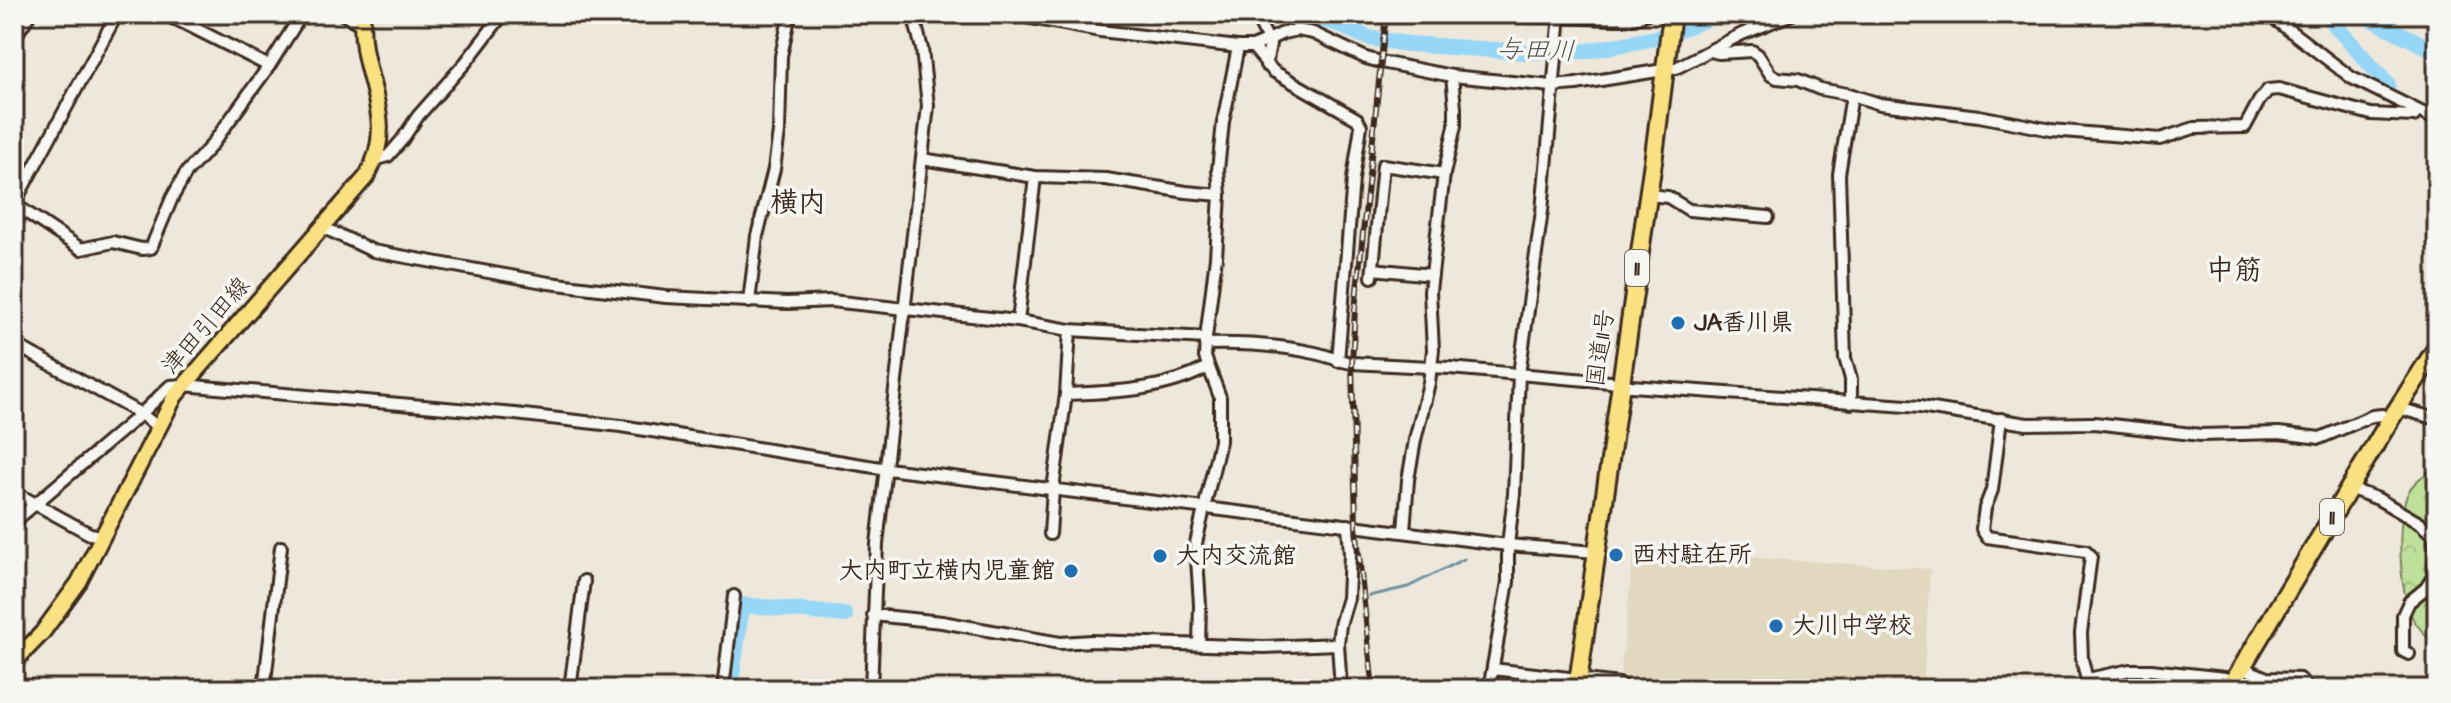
<svg xmlns="http://www.w3.org/2000/svg" width="2451" height="703" font-family="'Architects Daughter','Klee One',sans-serif">
<style>
.built{fill:#e2d7bf}
.forest{fill:url(#forest-crowns);stroke:#7c855c;stroke-width:2}
.lines{fill:none;stroke-linecap:round;stroke-linejoin:round}
.stream{stroke:#7292a0;stroke-width:3}
.river{stroke:#96d7f7;stroke-width:16}
.minor-casing{stroke:#3b2a1e;stroke-width:16}
.major-casing{stroke:#3b2a1e;stroke-width:20}
.highway-casing{stroke:#3b2a1e;stroke-width:22}
.minor{stroke:#f6f6f2;stroke-width:10}
.major{stroke:#f9e181;stroke-width:14}
.highway{stroke:#f9e181;stroke-width:16}
.rail-casing{stroke:#3b2a1e;stroke-width:6}
.rail{stroke:#f6f6f2;stroke-width:3;stroke-dasharray:9;stroke-linecap:butt}
.poi-dot{fill:#1f6fb2;stroke:#f6f6f2;stroke-width:3}
.labels{text-anchor:middle;dominant-baseline:central;stroke-width:7;stroke-linejoin:round;paint-order:stroke}
.shield{fill:#f6f6f2;stroke:#73675e;stroke-width:2}
.shield-label{font-size:22px;font-weight:bold;fill:#3b2a1e}
.poi-label{font-size:24px;font-weight:bold;fill:#3b2a1e;stroke:#f6f6f2;text-anchor:start}
.street-label{font-size:24px;fill:#3b2a1e;stroke:#f6f6f2}
.water-label{font-size:26px;font-style:italic;fill:#525554;stroke:#f6f6f2}
.quarter-label{font-size:28px;font-weight:bold;fill:#3b2a1e;stroke:#f6f6f2}
</style>
<defs>
<pattern id="forest-crowns" width="20" height="18" patternUnits="userSpaceOnUse" patternTransform="scale(2)"><rect width="20" height="18" fill="#bde09a"/><path d="M2 6a3 3 0 1 1 6 0M12 15a3 3 0 1 1 6 0" fill="none" stroke="#a3c084"/></pattern>
</defs>
<rect width="100%" height="100%" fill="#ede8db"/>
<filter id="ink" filterUnits="userSpaceOnUse"><feTurbulence type="fractalNoise" baseFrequency=".0125" numOctaves="2"/><feDisplacementMap in="SourceGraphic" scale="16" xChannelSelector="R" yChannelSelector="G"/><feConvolveMatrix kernelMatrix="1 2 1 2 8 2 1 2 1" color-interpolation-filters="sRGB"/></filter>
<g filter="url(#ink)">
<path class="built" d="M1634,550L1930,569L1923,689H1619Z"/>
<path class="forest" d="M2437,467V648C2429,639 2419,629 2413,619C2399,595 2395,515 2409,491C2416,479 2426,474 2437,467Z"/>
<g class="lines">
<path class="stream" d="M1369,596L1408,587L1464,559"/>
<g class="river">
<path d="M1304,14L1335,23L1369,38L1408,44L1524,52L1587,51L1656,38L1720,14"/>
<path d="M2329,14L2334,24L2388,85"/>
<path d="M2362,14L2437,52"/>
<path d="M730,689L742,605L845,615"/>
</g>
<g class="minor-casing">
<g id="minor">
<path d="M163,14L188,25L194,14"/>
<path d="M343,14L362,25"/>
<path d="M1009,14L1100,31L1238,47H1253L1283,33L1297,30L1313,33L1366,58L1381,62L1452,76L1552,86L1576,84L1676,68L1742,34L1792,14"/>
<path d="M1255,14L1270,44L1266,65"/>
<path d="M1467,14L1615,19H1634L1646,14"/>
<path d="M2268,14L2352,78L2437,120"/>
<path d="M188,25L269,66"/>
<path d="M14,38L30,14"/>
<path d="M1253,47L1273,71L1357,119L1361,126L1353,179L1338,361"/>
<path d="M1710,51L1719,53L1752,51L1758,55L1771,75L1777,78L1798,80L1820,89L1852,95L1880,104L1979,116L2051,130L2160,139L2194,128L2245,127L2259,101L2268,90L2279,89L2371,114L2414,116L2418,111"/>
<path d="M377,159L388,156L402,140L418,116L466,62L503,14"/>
<path d="M922,159L1035,177L1106,179L1186,192L1220,195"/>
<path d="M1648,195L1668,197L1689,210L1768,217"/>
<path d="M14,204L81,249L113,242L142,249L151,248L172,198L186,173L211,146L269,66L302,14"/>
<path d="M14,204L117,14"/>
<path d="M322,227L373,251L549,283L666,297L787,303L831,301L1018,321L1070,330L1206,338"/>
<path d="M1373,269L1432,275"/>
<path d="M1372,277L1383,165L1444,174"/>
<path d="M749,302L757,236L774,169L779,132L781,56L790,14"/>
<path d="M1018,321L1035,177"/>
<path d="M14,344L141,414L158,427"/>
<path d="M1205,344C1242,343 1279,345 1315,353C1328,356 1339,361 1352,363L1450,368L1610,382L1631,386L1920,407L2027,424L2094,423L2201,435L2279,433L2320,438L2372,416L2382,415L2390,420"/>
<path d="M1066,394C1114,392 1165,391 1208,367"/>
<path d="M1851,403V379L1845,358L1839,174L1852,95"/>
<path d="M2398,408L2437,419"/>
<path d="M2001,419L1992,490L1985,508L1982,529L1987,537L2086,551L2091,556L2081,633L2082,659L2089,689"/>
<path d="M2349,488L2378,499L2421,524L2433,535L2436,552L2433,577L2426,588L2409,602L2403,615V651L2409,654"/>
<path d="M14,492L90,534L103,536"/>
<path d="M14,522L141,414L170,386L183,385L515,414L621,426L887,469L1508,545L1596,552"/>
<path d="M1404,531L1408,480L1415,440L1429,383L1433,350L1430,291L1444,174L1455,126V108L1452,76"/>
<path d="M1050,534L1053,489L1066,394L1070,330"/>
<path d="M873,615L942,622L1060,643L1092,641L1264,647L1338,644"/>
<path d="M1199,644L1200,605L1196,543L1220,441V397L1205,357L1206,338L1216,257L1220,195L1218,170L1223,122L1238,47"/>
<path d="M2241,667L2267,678L2300,679L2305,685V689"/>
<path d="M1493,669L1619,684"/>
<path d="M2088,679L2130,670H2151L2225,678L2233,682"/>
<path d="M264,689L281,547"/>
<path d="M570,689L584,581"/>
<path d="M723,689L734,596"/>
<path d="M871,689L877,544L928,106L922,49L913,14"/>
<path d="M1341,689L1338,644L1340,625L1348,598L1350,554L1348,525"/>
<path d="M1489,689L1508,582V545L1514,494L1519,374L1542,211L1560,14"/>
</g>
</g>
<g class="major-casing">
<path id="major" d="M14,662L42,633L79,582L175,396L367,176C401,116 356,74 363,14"/>
</g>
<g class="highway-casing">
<g id="highway">
<path d="M1577,689L1654,155L1672,14"/>
<path d="M2229,689L2390,420L2437,347"/>
</g>
</g>
<use href="#minor" class="minor"/>
<use href="#major" class="major"/>
<use href="#highway" class="highway"/>
<g class="rail-casing">
<path id="rail" d="M1373,689L1356,526L1352,363L1355,309L1386,14"/>
</g>
<use href="#rail" class="rail"/>
</g>
</g>
<g class="poi-dot">
<circle cx="1678" cy="323" r="8"/>
<circle cx="1616" cy="555" r="8"/>
<circle cx="1160" cy="556" r="8"/>
<circle cx="1071" cy="571" r="8"/>
<circle cx="1776" cy="626" r="8"/>
</g>
<g class="labels">
<g class="shield">
<rect x="1625" y="250" width="24" height="36" rx="6"/>
<rect x="2320" y="499" width="24" height="36" rx="6"/>
</g>
<g class="shield-label">
<text x="1637" y="268">11</text>
<text x="2332" y="517">11</text>
</g>
<g class="poi-label">
<text x="1694" y="323">JA香川県</text>
<text x="1632" y="555">西村駐在所</text>
<text x="1176" y="556">大内交流館</text>
<text x="1055" y="571" text-anchor="end">大内町立横内児童館</text>
<text x="1792" y="626">大川中学校</text>
</g>
<g class="street-label">
<text transform="translate(206 326) rotate(-49)">津田引田線</text>
<text transform="translate(1601 348) rotate(-82)">国道11号</text>
</g>
<g class="water-label">
<text transform="translate(1536 50) rotate(2)">与田川</text>
</g>
<g class="quarter-label">
<text x="798" y="202">横内</text>
<text x="2234" y="270">中筋</text>
</g>
</g>
<rect width="2451" height="703" fill="none" stroke="#f6f6f2" stroke-width="48"/>
<rect x="24" y="24" width="2403" height="655" fill="none" stroke="#3b2a1e" stroke-width="3" filter="url(#ink)"/>
</svg>
